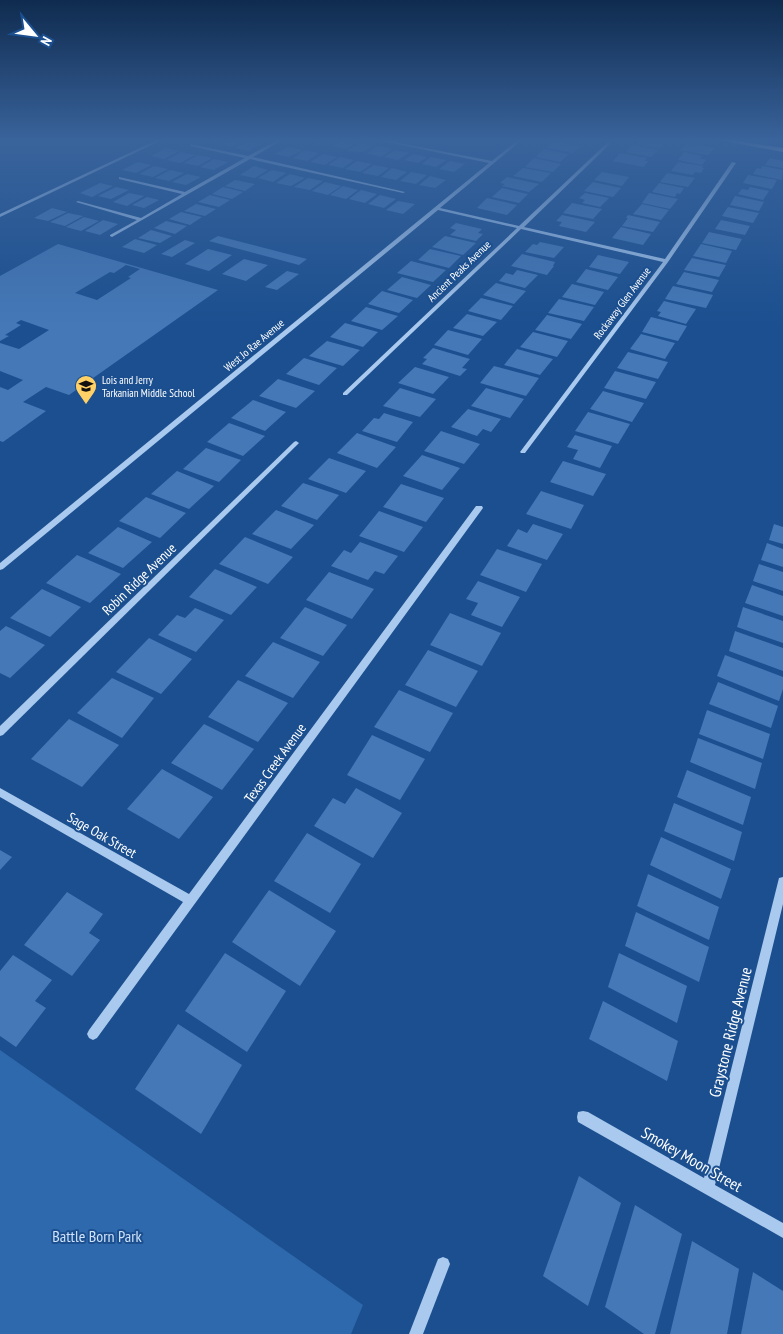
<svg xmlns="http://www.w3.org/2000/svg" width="783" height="1334" font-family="'PT Sans Narrow',sans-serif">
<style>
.green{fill:#2e69ad}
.building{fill:#4478b7;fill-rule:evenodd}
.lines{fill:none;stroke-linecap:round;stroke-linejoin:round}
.minor{fill:#a9c9ee;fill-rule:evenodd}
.major{fill:#f0f6ff;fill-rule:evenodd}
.labels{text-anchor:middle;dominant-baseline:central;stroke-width:4;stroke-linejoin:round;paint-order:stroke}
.far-street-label{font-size:11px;fill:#fff;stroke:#1b4f8f}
.far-poi-label{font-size:11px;fill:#fff;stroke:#1b4f8f;text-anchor:start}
.street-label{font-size:14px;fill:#fff;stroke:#1b4f8f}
.near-street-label{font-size:16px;fill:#fff;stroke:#1b4f8f}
.near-park-label{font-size:16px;fill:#cfe3fa;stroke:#1b4f8f}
</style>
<rect width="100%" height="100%" fill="#1b4f8f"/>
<path class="green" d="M0,1050L363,1305L351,1334H0Z"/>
<g class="building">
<path d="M208,139H227L217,144L204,141Z"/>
<path d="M230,139H239L245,140L232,147L219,145Z"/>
<path d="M321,139H339L328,145L315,143Z"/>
<path d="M343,139L357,142L346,149L332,146Z"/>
<path d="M557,139H584L579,144Z"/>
<path d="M640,139H654L666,141L659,148L636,144Z"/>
<path d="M554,140L581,146L573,153L546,148Z"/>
<path d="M248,141L261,144L249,151L235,148Z"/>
<path d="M360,143L373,146L363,152L347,151Z"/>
<path d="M687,143L715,148L708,155L680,150Z"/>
<path d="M633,145L658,150L651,157L626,152Z"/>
<path d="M378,146L392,149L381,157L367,153Z"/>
<path d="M288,147L302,150L289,157L275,154Z"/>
<path d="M166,148L179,151L164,159L151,156Z"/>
<path d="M544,149L569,154L560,162L536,157Z"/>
<path d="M305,150L319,153L307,161L293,158Z"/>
<path d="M395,150L409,153L398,160L384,157Z"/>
<path d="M181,152L195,155L180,163L167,160Z"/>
<path d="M684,152L702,156L700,158L706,160L702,165L678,160Z"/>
<path d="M620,153L647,158L644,161H648L644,167L613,161Z"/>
<path d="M323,154L337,157L325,165L310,162Z"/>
<path d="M413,154L427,157L418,163L404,160Z"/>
<path d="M198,155L212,158L198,166L184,163Z"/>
<path d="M340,157L354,160L343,168L328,165Z"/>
<path d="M431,157L446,160L436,167L422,164Z"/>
<path d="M534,158L561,164L553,172L525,167Z"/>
<path d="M770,158L783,161V168L765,165Z"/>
<path d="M214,159L228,162L214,170L200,167Z"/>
<path d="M357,161L372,164L360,172L345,169Z"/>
<path d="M450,161L465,164L454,172L439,169Z"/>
<path d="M138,162L151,165L136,173L122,170Z"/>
<path d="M678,162L703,166L702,168H704L701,173L695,172L693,175L671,171Z"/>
<path d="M374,165L389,168L378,176L362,173Z"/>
<path d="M154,166L168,169L153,177L139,174Z"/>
<path d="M254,166L268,170L255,178L240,175Z"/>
<path d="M762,166L783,170L782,180L753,174L757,168L761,169Z"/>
<path d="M392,168L407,172L396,180L381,177Z"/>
<path d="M523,168L551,173L542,182L513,176Z"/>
<path d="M170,170L184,173L169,181L155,178Z"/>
<path d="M272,170L286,173L273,182L258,178Z"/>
<path d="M411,172L427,175L416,184L400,181Z"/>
<path d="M602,172L629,177L622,186L594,180Z"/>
<path d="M667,173L695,178L688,187L660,182Z"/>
<path d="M187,174L201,177L186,185L172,182Z"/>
<path d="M290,174L305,178L291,186L276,183Z"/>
<path d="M748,175L777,180L772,189L743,183Z"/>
<path d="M430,176L446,180L435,188L419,185Z"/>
<path d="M507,177L539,184L529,192L502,186L505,184L500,183Z"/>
<path d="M308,178L323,181L310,190L294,187Z"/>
<path d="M235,180L255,184L245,191L225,186Z"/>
<path d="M325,182L341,186L328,195L312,191Z"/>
<path d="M593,182L621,188L613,197L584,191Z"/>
<path d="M100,183L113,186L92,197L80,193Z"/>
<path d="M659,183L684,188L680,194L677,193L675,197L652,192Z"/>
<path d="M343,186L358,190L346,199L330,195Z"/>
<path d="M116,187L129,190L111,199L98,196Z"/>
<path d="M223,187L243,192L232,199L212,194Z"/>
<path d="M750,187L769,191L763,200L738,194L742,189L748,190Z"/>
<path d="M502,188L528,194L519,203L492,197Z"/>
<path d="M361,190L377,194L365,203L349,199Z"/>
<path d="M129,193L144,196L127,206L113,202Z"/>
<path d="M585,193L609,198L600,207L582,203L585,200L579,198Z"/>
<path d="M649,193L678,199L670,209L642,203Z"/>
<path d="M210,195L230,200L219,207L198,202Z"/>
<path d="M380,195L396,199L384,208L368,204Z"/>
<path d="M735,196L764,202L759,211L730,205Z"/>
<path d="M147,197L159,200L144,208L132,205Z"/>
<path d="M487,198L517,205L507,215L477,208Z"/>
<path d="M398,201L415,204L403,214L386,210Z"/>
<path d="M572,203L602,209L593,219L563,213Z"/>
<path d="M196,204L216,209L205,216L184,211Z"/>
<path d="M642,204L669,210L661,220L633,214Z"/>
<path d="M728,207L759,213L753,223L722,216Z"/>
<path d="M52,208L67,212L48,221L34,218Z"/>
<path d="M181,212L202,217L190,225L169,219Z"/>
<path d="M68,213L83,216L65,226L50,222Z"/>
<path d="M562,215L595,222L586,232L559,226L562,222L556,221Z"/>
<path d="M628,215L660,222L653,232L622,226L628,218H626Z"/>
<path d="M84,217L99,221L81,231L66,227Z"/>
<path d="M103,220L118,224L100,235L85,231Z"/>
<path d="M721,220L750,226L745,235L715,229Z"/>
<path d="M166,221L187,226L175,234L154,228Z"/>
<path d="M456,223L482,229L478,233L483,234L476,241L450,235L456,230L450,228Z"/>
<path d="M621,227L651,234L643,245L612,238Z"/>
<path d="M151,230L172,236L160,243L138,238Z"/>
<path d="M709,232L742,239L736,250L702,243Z"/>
<path d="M218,236L307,259L299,265L209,241Z"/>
<path d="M445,236L476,243L463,255L432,247Z"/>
<path d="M135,239L157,245L144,253L122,247Z"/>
<path d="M185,240L195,243L172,257L161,254Z"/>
<path d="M540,242L564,247L554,258L525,252L533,244L537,245Z"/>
<path d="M58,244L218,290L69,395L46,387L23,402L46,411L3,442L0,441V387L8,390L23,380L0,371V343L19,349L49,330L21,320L16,323L21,325L5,335L9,336L0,341V276ZM126,265L140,269L128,277L131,278L97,300L75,293L110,272L114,273Z"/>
<path d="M701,244L732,251L726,263L693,256Z"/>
<path d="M208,249L232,255L209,271L185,264Z"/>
<path d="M430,249L461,256L449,268L418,260Z"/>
<path d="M522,254L555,262L553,266H554L547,275L511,266Z"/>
<path d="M598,255L629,262L620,274L589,267Z"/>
<path d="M692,258L726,265L719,277L684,270Z"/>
<path d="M244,259L268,265L246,281L222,274Z"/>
<path d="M411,261L446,270L433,282L397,273Z"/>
<path d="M586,269L618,277L608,290L576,282Z"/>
<path d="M517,270L538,275L525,288L499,281L506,273L513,275Z"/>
<path d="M287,271L299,274L277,290L265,287Z"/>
<path d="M684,272L719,280L712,292L676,284Z"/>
<path d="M402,277L431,285L417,298L387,290Z"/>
<path d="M496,283L526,291L514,304L483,295Z"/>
<path d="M572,284L604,292L595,305L562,297Z"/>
<path d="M673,286L713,295L706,308L665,299Z"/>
<path d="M382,291L413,300L399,313L368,304Z"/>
<path d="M481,298L513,306L501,320L468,311Z"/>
<path d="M559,299L594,307L584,321L548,313Z"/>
<path d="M664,301L696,309L686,324L658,316L661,312L657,311Z"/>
<path d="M366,307L398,316L382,330L351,321Z"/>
<path d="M467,314L497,322L483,336L453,328Z"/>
<path d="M547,315L582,324L571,339L535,330Z"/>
<path d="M651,317L687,326L678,341L642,332Z"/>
<path d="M345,323L378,332L363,347L330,337Z"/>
<path d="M448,330L482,339L468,355L434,345Z"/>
<path d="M533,332L568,341L557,357L520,347Z"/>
<path d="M641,334L675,343L665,359L630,349Z"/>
<path d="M327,341L360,350L343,366L309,356Z"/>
<path d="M433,348L470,359L462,368L467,369L460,376L422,364L427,359L423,358Z"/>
<path d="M517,349L553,359L540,375L504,365Z"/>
<path d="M628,352L668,362L658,379L617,368Z"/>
<path d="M304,358L337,368L319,385L286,374Z"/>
<path d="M494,366L539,378L526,396L480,383Z"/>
<path d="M415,367L449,377L433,394L398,383Z"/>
<path d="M615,371L656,382L646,399L604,388Z"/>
<path d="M278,379L315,391L296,408L259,396Z"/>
<path d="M400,388L436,399L420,417L383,406Z"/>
<path d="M486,388L524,399L510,418L471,406Z"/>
<path d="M603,391L644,403L632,422L590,409Z"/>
<path d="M253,400L286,412L265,431L231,418Z"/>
<path d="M468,409L501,419L491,432L483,429L477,436L451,427Z"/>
<path d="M588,412L630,424L618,444L575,431Z"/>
<path d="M384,413L413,422L397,442L362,431L374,418L379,419Z"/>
<path d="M229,423L265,436L243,456L207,442Z"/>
<path d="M441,431L480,444L464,464L424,451Z"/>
<path d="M357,433L396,447L377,468L337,453Z"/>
<path d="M575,435L612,446L600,468L573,459L578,450L567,447Z"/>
<path d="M206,448L241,460L219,482L183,469Z"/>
<path d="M422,455L460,468L442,490L403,476Z"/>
<path d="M329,458L366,471L346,493L308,479Z"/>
<path d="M563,461L606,474L593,496L550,482Z"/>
<path d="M177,471L214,486L189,509L151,494Z"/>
<path d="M303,483L339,495L317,520L281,506Z"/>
<path d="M401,484L444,498L426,522L383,507Z"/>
<path d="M541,491L584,505L571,529L526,514Z"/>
<path d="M146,497L186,513L160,538L119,521Z"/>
<path d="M276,510L314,525L291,549L252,534Z"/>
<path d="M379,511L423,527L404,552L359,536Z"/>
<path d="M533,524L563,534L547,560L507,546L518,529L527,533Z"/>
<path d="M774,524L783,527V544L769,540Z"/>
<path d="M118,527L152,542L123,568L88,553Z"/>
<path d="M245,537L293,557L268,584L219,564Z"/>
<path d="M360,542L398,556L384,574L375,571L368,580L331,566L344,550L351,553Z"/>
<path d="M767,543L783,549V567L761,560Z"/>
<path d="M497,549L542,564L526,592L480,575Z"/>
<path d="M77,555L121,574L90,603L46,583Z"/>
<path d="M759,564L783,572V591L753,581Z"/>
<path d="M215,569L257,587L231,615L189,597Z"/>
<path d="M329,572L374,589L352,619L306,600Z"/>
<path d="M478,581L520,597L502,627L471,615L478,603L466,599Z"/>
<path d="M752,585L783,596V616L745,603Z"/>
<path d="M42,589L81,607L50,637L10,618Z"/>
<path d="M305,607L347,625L323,656L280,638Z"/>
<path d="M743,607L783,621V643L737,627Z"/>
<path d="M195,608L224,620L196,652L158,635L177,615L185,618Z"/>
<path d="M450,613L501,633L482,666L430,645Z"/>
<path d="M6,626L45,645L10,678L0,673V631Z"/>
<path d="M735,631L783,648V671L729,651Z"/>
<path d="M149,638L192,659L161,694L116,672Z"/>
<path d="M273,642L320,662L293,698L245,676Z"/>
<path d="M428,650L478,671L456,707L405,685Z"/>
<path d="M725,655L783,677V689L779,701L717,676Z"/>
<path d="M112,678L154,698L122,738L77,713Z"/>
<path d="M238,680L288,703L258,742L208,717Z"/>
<path d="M718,682L778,706L771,728L709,704Z"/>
<path d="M399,690L453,713L430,752L374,727Z"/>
<path d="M707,710L770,734L763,759L699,734Z"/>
<path d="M69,719L119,745L82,787L31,759Z"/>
<path d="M204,724L254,749L222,790L171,763Z"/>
<path d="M372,735L425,759L400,800L347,775Z"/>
<path d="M698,738L762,763L755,789L690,762Z"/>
<path d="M162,769L213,797L179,839L127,809Z"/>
<path d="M687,770L751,797L743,825L677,797Z"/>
<path d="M356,788L402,813L373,858L314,826L333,798L345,804Z"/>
<path d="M674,803L742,832L734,861L664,831Z"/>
<path d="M307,833L361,864L330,913L274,881Z"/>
<path d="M661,837L731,869L721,899L650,865Z"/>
<path d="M0,850L12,857L0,870Z"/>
<path d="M648,874L719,907L709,940L637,906Z"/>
<path d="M269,890L336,931L300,986L232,942Z"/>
<path d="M67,892L103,914L89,933L100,940L72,976L24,945Z"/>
<path d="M636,912L709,947L699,982L625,946Z"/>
<path d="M225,953L286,991L247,1052L185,1011Z"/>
<path d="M619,953L687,986L677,1023L608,987Z"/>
<path d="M13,955L52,980L35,1001L46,1008L16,1047L0,1036V971Z"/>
<path d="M603,1001L678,1041L667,1081L589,1039Z"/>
<path d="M178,1024L242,1065L201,1134L135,1089Z"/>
<path d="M579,1176L621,1203L588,1306L543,1276Z"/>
<path d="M635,1205L682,1234L655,1334H644L605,1307Z"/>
<path d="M692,1241L739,1269L727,1334H670Z"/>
<path d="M753,1272L783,1291V1334H741Z"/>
</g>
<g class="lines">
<g class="minor">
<path d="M159,139H164L0,217V214Z"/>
<path d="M280,139H284L253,157L405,192L403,193L250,159L112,237L110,236V235L137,220L76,202L78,201L141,218L182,194L119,179V177L185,192L245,158L190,146V144L248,156Z"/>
<path d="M372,139H379L492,161L519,139H523L440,208L519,226L608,142H610V144L524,227L665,259L732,162L736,163L668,262L525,453H521L520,452L663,262L521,229L347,395H343V393L517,228L438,210L3,569L0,570V563L489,163Z"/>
<path d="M296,441L299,443L298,444L3,735L0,736V726L294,442Z"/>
<path d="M476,506H482L483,508L97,1038L93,1040L89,1038L87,1034L89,1030L183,902L0,797V788L189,894Z"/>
<path d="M783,877V904L715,1185L783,1223V1238L578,1122L577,1117L578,1112L583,1111L588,1112L704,1178L779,878Z"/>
<path d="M443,1257L448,1259L450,1264L423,1334H409L438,1259Z"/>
</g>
<path class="major" d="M713,139H725L783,148V152Z"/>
</g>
<linearGradient id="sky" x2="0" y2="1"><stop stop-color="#0f2b4f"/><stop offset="0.43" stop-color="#39639b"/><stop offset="1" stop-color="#39639b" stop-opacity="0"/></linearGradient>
<rect width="783" height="325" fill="url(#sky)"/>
<defs>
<g id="school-pin" transform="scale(1.125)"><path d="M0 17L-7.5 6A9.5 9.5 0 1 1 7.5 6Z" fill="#ffd166" stroke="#1b4f8f"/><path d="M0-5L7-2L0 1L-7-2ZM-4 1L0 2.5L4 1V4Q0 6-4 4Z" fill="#111"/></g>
</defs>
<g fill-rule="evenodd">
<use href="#school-pin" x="86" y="386"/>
</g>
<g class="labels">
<g class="far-street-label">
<text transform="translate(459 271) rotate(-44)">Ancient Peaks Avenue</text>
<text transform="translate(622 303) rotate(-53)">Rockaway Glen Avenue</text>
<text transform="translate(254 345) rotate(-40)">West Jo Rae Avenue</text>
</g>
<g class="far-poi-label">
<text x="102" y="380">Lois and Jerry<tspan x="102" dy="13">Tarkanian Middle School</tspan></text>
</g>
<g class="street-label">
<text transform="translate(139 579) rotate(-44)">Robin Ridge Avenue</text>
<text transform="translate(275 763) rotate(-54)">Texas Creek Avenue</text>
<text transform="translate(102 835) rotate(30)">Sage Oak Street</text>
</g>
<g class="near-street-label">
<text transform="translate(730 1032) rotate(-76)">Graystone Ridge Avenue</text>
<text transform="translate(692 1159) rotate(30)">Smokey Moon Street</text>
</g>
<g class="near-park-label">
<text x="97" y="1236">Battle Born Park</text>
</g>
</g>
<g transform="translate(35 35) rotate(119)" stroke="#1b4f8f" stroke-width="4" paint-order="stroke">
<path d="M0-4L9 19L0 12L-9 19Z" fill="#ffffff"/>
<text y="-8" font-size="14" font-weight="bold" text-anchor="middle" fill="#ffffff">N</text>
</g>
</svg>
